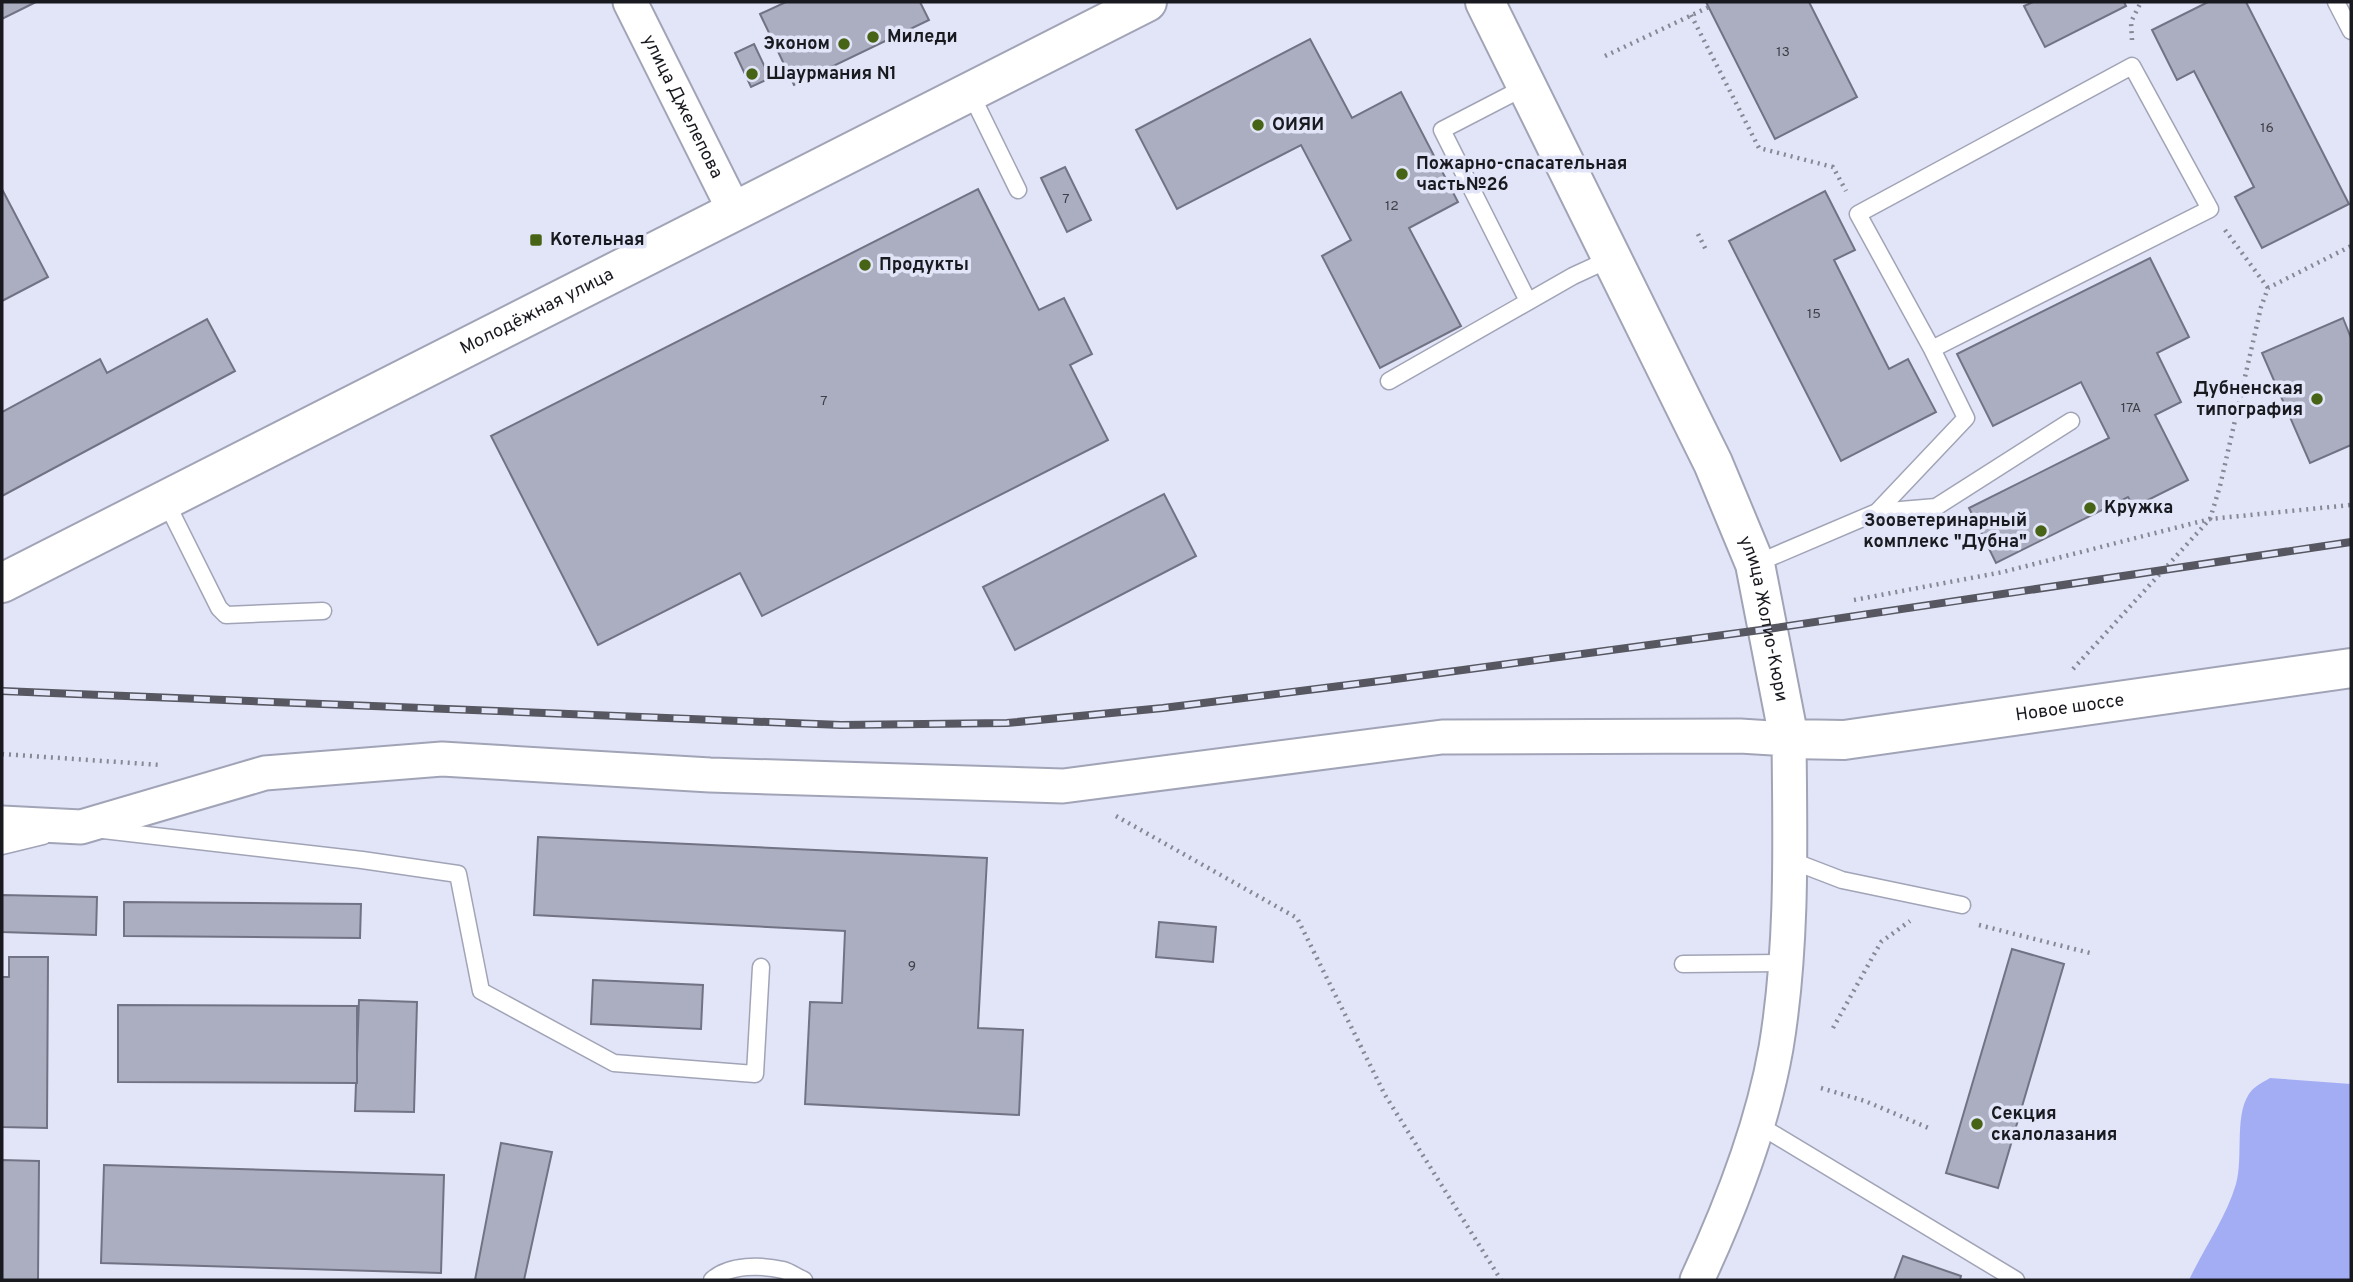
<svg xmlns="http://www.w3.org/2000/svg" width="2353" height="1282" font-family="Overpass,sans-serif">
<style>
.green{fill:#a3adf4}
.building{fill:#abaec0;stroke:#717384;stroke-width:2}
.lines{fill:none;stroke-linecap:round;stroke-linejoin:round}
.lane-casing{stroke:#a1a4b6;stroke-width:19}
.street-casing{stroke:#a1a4b6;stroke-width:37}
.secondary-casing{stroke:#a1a4b6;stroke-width:42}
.path{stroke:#868895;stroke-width:4.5;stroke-dasharray:2 5;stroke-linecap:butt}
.lane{stroke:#fff;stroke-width:16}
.street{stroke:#fff;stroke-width:33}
.secondary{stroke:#fff;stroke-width:38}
.rail-casing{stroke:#565761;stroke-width:8}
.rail{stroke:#e2e5f8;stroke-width:5;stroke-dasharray:16;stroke-linecap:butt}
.poi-dot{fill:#476416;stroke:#e2e5f8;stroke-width:2.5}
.labels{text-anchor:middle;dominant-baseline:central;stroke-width:7;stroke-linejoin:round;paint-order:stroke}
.number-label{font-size:14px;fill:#3e3f48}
.poi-label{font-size:18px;font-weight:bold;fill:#191a20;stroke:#e2e5f8;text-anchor:start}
.street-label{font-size:18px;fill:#191a20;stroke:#e2e5f8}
</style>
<rect width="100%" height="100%" fill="#e2e5f8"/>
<path class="green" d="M2270,1078L2351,1084V1280H2189C2204,1248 2226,1218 2236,1184C2244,1156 2233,1111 2252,1090C2257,1085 2265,1081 2270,1078Z"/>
<g class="building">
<path d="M2,2H36L2,19Z"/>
<path d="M786,2H920L929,20L794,85L760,14Z"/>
<path d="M1706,2H1809L1857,97L1775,139Z"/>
<path d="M2033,2H2124L2126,6L2045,47L2024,6Z"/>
<path d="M2208,2H2246L2349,204L2262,248L2235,197L2254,187L2194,71L2177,80L2152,30Z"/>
<path d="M1310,39L1352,118L1401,92L1458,202L1409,228L1461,326L1380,368L1322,256L1351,240L1301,145L1177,209L1136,130Z"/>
<path d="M754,44L770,78L751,87L735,53Z"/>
<path d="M1065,167L1091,220L1067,232L1041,178Z"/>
<path d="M978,189L1039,310L1064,298L1092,354L1070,365L1108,440L762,616L740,573L598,645L491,436Z"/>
<path d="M3,191L48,277L2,301V192Z"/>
<path d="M1825,191L1855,250L1834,260L1839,270L1889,369L1908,359L1936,412L1841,461L1729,241Z"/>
<path d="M2150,258L2189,337L2157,353L2181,402L2155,415L2188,480L2134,507L2128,497L1996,563L1969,508L2109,438L2081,382L1993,426L1957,354Z"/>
<path d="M2343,318L2351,338V445L2310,463L2262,353Z"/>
<path d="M207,319L235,371L2,496V412L100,359L107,373Z"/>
<path d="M1164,494L1196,556L1015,650L983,587Z"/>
<path d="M538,837L987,858L978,1028L1023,1030L1019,1115L805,1104L810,1002L842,1003L845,931L534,915Z"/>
<path d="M2,895L97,897L96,935L2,932Z"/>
<path d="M124,902L361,904L360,938L124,936Z"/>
<path d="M1159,922L1216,927L1213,962L1156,957Z"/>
<path d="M2012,949L2064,964L1998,1188L1946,1173Z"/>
<path d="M9,957H48L47,1128L2,1127V977H9Z"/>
<path d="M593,980L703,985L701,1029L591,1024Z"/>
<path d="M359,1000L417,1002L414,1112L355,1111Z"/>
<path d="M118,1005L357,1006V1083L118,1082Z"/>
<path d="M501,1143L552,1152L524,1280H475Z"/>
<path d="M2,1160L39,1161L38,1280H2Z"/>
<path d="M104,1165L444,1175L441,1273L101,1263Z"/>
<path d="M1903,1256L1961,1276L1960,1280H1894Z"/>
</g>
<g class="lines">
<g class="lane-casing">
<g id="lane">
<path d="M2336,2L2351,31"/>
<path d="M1527,86L1442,130L1528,301"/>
<path d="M970,92L1018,190"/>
<path d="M1389,381L1573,276L1612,258"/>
<path d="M165,500L219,608L226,615L323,611"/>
<path d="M1877,512L1936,507L2071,421"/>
<path d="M1755,564L1877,512L1966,418L1932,349L2210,209L2132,66L1858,214L1932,349"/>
<path d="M103,830L362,860L458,874L481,991L614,1063L755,1074L761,967"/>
<path d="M2,846L43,836"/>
<path d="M1790,860L1842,880L1962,905"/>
<path d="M1683,964L1785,963"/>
<path d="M1757,1124L2016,1280"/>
<path d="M712,1280C729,1264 762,1265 783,1270C790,1272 797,1277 804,1280"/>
</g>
</g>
<g class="street-casing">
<g id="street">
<path id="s1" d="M630,2L735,212"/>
<path d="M2,823L81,827L265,773L442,759L710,775L1063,786L1442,737L1740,736L1789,739C1790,841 1793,946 1776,1048C1762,1128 1731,1207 1697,1280"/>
</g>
</g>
<g class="secondary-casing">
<g id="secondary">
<path id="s2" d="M1485,2L1713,463L1755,564L1789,739L1844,740L2351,668"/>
<path id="s3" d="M2,583L1147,2"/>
</g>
</g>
<g class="path">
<path d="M1691,15L1759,148L1833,167L1846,191"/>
<path d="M2132,40L2131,22L2141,2"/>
<path d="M1605,56L1709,7"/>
<path d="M2225,230L2268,288"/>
<path d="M1698,234L1706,250"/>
<path d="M1854,600L2003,572L2210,519L2351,505"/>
<path d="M2073,669L2210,519L2220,486L2261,307L2268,288L2351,246"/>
<path d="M2,754L161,765"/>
<path d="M1116,816L1297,918L1385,1095L1501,1280"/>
<path d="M1979,925L2090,953"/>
<path d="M1833,1028L1881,942L1910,921"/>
<path d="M1821,1088L1865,1101L1931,1129"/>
</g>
<use href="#lane" class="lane"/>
<use href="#street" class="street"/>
<use href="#secondary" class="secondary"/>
<g class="rail-casing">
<path id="rail" d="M2,691L841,725L1007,723L1163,708L1388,680L1768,629L2351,542"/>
</g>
<use href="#rail" class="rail"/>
</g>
<g class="poi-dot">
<circle cx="873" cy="37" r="7"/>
<circle cx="844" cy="44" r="7"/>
<circle cx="752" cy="74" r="7"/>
<circle cx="1258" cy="125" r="7"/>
<circle cx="1402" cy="174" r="7"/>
<rect x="529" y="233" width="14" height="14" rx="3.5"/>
<circle cx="865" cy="265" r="7"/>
<circle cx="2317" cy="399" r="7"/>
<circle cx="2090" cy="508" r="7"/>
<circle cx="2041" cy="531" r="7"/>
<circle cx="1977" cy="1124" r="7"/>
</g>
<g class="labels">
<g class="number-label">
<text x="1783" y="52">13</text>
<text x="2267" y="128">16</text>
<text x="1066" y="199">7</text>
<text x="1392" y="206">12</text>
<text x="1814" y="314">15</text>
<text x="824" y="401">7</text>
<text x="2131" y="408">17А</text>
<text x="912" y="966">9</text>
</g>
<g class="poi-label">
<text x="887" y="37">Миледи</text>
<text x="830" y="44" text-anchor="end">Эконом</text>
<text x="766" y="74">Шаурмания N1</text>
<text x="1272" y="125">ОИЯИ</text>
<text x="1416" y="164">Пожарно-спасательная<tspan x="1416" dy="21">часть№26</tspan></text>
<text x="550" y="240">Котельная</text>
<text x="879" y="265">Продукты</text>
<text x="2303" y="389" text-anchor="end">Дубненская<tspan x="2303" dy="21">типография</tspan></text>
<text x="2104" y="508">Кружка</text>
<text x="2027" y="521" text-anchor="end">Зооветеринарный<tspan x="2027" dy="21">комплекс "Дубна"</tspan></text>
<text x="1991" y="1114">Секция<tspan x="1991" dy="21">скалолазания</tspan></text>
</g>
<g class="street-label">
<text stroke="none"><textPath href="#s1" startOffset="117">улица Джелепова</textPath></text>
<text stroke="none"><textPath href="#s3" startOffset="600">Молодёжная улица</textPath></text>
<text stroke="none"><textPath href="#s2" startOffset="679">улица Жолио-Кюри</textPath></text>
<text stroke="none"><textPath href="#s2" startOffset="1085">Новое шоссе</textPath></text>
</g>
</g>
<rect width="2353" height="1282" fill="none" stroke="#191a20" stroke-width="7"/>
</svg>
